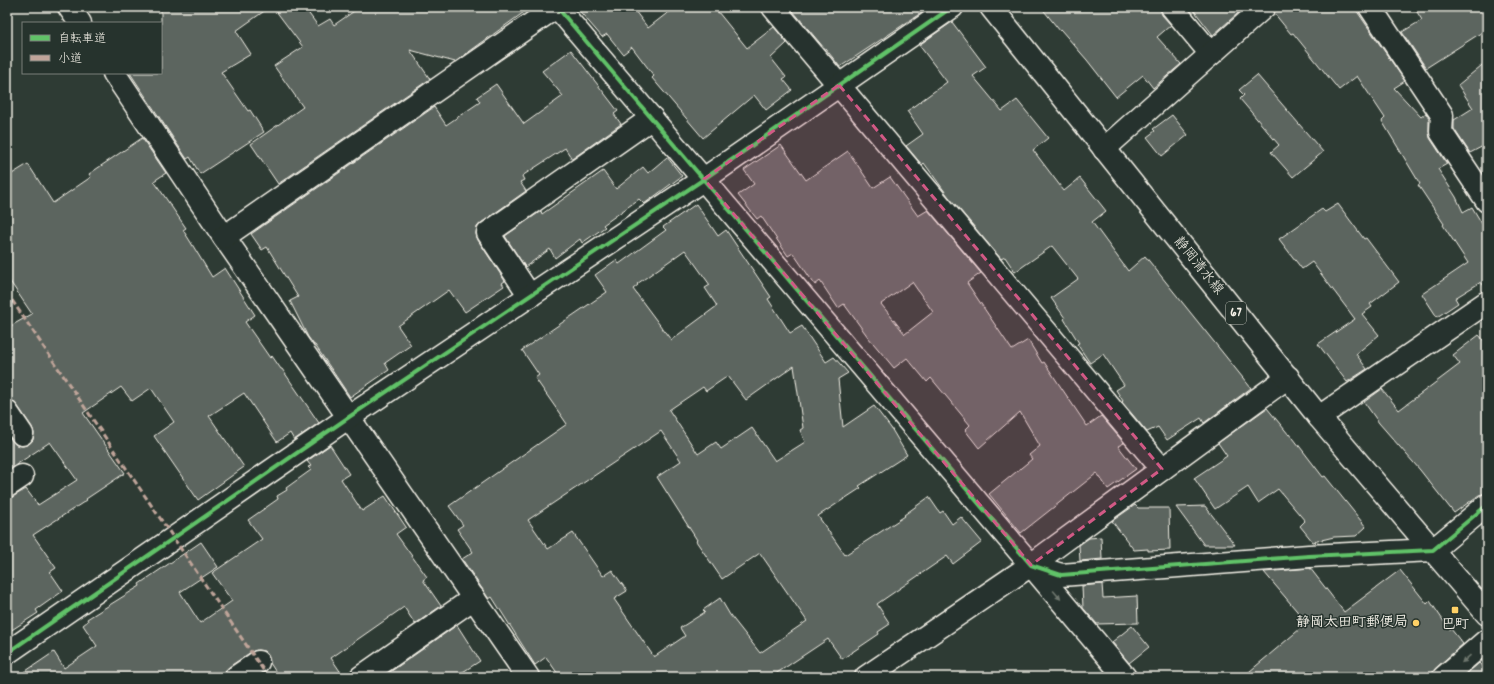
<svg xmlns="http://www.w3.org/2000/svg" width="1494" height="684" font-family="Dekko,'Klee One',sans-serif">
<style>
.building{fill:#5c655e;stroke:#f4f1e8;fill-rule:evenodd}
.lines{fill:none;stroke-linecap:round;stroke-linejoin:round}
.minor-casing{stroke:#f4f1e8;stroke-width:25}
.major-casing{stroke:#f4f1e8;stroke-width:25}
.minor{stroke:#26332d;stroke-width:22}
.major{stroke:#26332d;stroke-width:22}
.quiet{stroke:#c0a59a;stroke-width:3;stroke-dasharray:6 3;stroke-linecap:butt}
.cycleway-casing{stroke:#26332d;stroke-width:6}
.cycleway{stroke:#61c268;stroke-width:4}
.oneway{fill:#6e766e}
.marked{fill:#d15985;fill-opacity:0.2;stroke:#d15985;stroke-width:3;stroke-dasharray:8 5;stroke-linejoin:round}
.poi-dot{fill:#ffd166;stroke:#26332d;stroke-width:1.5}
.labels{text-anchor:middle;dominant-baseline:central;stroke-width:3;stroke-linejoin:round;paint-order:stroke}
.shield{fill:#26332d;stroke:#b6b8b0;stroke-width:1}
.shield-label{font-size:13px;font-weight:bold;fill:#f4f1e8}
.street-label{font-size:14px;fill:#f4f1e8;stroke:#26332d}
.poi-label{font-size:14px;font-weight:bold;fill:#f4f1e8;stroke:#26332d;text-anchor:end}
</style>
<rect width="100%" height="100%" fill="#2e3b34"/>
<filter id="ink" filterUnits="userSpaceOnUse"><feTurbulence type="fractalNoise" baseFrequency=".025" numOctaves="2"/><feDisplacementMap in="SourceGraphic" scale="8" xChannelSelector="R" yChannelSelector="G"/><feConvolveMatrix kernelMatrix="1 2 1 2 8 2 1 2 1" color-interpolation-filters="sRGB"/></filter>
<g filter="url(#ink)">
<g class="building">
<path d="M161,7H270L236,31L251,54L221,72L248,111L250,110L264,132L200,174L190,157L187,159L130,73H161Z"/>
<path d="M273,7H304L318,26L330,19L334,25L360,7H531L455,62L410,50L430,79L278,184L251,144L303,107L274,66L303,47Z"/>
<path d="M576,7H632L648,28L675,7H714L747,48L774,27L787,43L771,58L786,77L783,79L792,90L766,110L754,95L703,138L652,78L654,76L632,47L623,54L607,34L602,37Z"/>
<path d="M791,7H930L840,67L825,48H824L793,11Z"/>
<path d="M1041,7H1160L1162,15L1171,25L1157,37L1181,64L1153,88L1143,75L1116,97L1087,60L1061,30L1060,31Z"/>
<path d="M1188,7H1245L1213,35L1192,8L1190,9Z"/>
<path d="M1276,7H1354L1405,81L1394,88L1421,117L1426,113L1429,118V131L1430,138L1447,164L1438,169L1456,197L1463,212L1472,207L1487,232V290L1481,282L1455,298L1458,303L1437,317L1422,294L1468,263L1443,225L1444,224L1418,185L1420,184L1382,121L1385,118L1357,76L1339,90L1293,33L1291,34L1274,13Z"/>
<path d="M1414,7H1487V29L1426,68L1402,32L1422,20Z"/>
<path d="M952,22L986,67L973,76L1002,111L1017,100L1048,138L1033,150L1064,191L1080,178L1106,211L1092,222L1128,271L1145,256L1251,388L1204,423L1201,418L1167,440L1158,427L1147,432L1122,402L1123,401L1116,390L1124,385L1103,354L1090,363L1077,344L1079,343L1064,319L1065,318L1051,298L1078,279L1052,246L1015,272L1005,257L1001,259L948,196L924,163L922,165L906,146L923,134L907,111L947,82L919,45Z"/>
<path d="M571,50L618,111L614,114L621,124L572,159L565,148L522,176L524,180L520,182L526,191L481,223L477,227L476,234L478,240L505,281L502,283L504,286L465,312L449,290L398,326L411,345L385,363L389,370L350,397L315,345H314L308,337L290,301L298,297L267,247L262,250L251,234L434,107L446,125L480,102L477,97L496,84L524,124L563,96L542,71Z"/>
<path d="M1487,61V144L1470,153L1454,129V120L1473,108L1458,85Z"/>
<path d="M1257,75L1323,152L1293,177L1271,152L1279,145L1240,99L1244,95L1239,90Z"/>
<path d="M1172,115L1188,135L1162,156L1147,137L1155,131L1153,129Z"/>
<path d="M142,138L166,173L154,181L186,228L183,230L190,241L212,277L225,268L255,315L245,322L270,358L272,356L281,369H282L319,423L294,440L290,433L277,442L244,393L209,416L244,467L198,500L154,436L174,422L151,388L132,401L121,387L83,413L125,473L86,499L87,500L33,535L56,568L50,572L63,591L36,610L38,613L7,633V498L14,496L26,489L38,505L77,480L50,442L7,471V434L16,445L23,446L29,444L33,440L34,433L32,427L17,405L13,401L7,400V328L32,314L7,277V177L28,164L53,203L91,177L89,174Z"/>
<path d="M781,145L806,180L848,151L873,188L890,177L918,216L928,210L981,273L967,283L1012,350L1028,340L1042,363L1044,362L1087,426L1101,416L1124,443L1118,446L1136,469L1108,489L1097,473L1021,533L989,494L1032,459L1029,455L1040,446L1020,412L979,448L965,430L970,425L931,378L927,382L907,358L894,368L868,337L844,304L838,308L820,281L815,285L793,253L788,256L761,216L757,219L738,195L754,184L744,170ZM912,282L933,312L905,334L881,304Z"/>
<path d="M667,157L682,176L644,204L639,199L603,225L605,227L582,243L580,239L555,258L550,249L525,267L505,236L541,211L542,214L603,171L616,189L643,167L648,173Z"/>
<path d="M696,204L718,236L726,230L771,297L768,299L790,333L802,326L826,362L834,357L848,373L838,379L843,427L874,406L891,428L907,455L859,486L861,488L818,516L845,555L905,516L904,515L929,497L940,513L943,511L952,524L961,517L982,542L953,564L947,556L877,604L890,624L878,632L879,634L842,659L828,639L771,677H560L546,657L535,665L492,597L489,599L462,559L473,552L457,529L463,525L449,506L567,424L535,378L539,375L522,350L607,292L595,275L616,260L619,264L666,230L663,227ZM685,250L710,285L705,288L717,306L671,340L633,289L638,285L637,284ZM794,366L803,428L800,430L805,442L775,461L752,428L721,449L716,442L698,454L669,410L703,387L706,391L728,376L746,400ZM661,431L681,461L657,477L697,540L696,541L722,579L760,553L807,621L760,653L730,615L720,598L703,610L705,612L680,628L685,636L654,657L614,599L627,591L612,570L603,576L573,533L548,549L528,520Z"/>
<path d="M1338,204L1364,239L1366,238L1399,282L1370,304L1372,307L1362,314L1379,335L1356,354L1367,369L1347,382L1318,344L1355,319L1312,262L1302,269L1279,239L1322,209L1325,212Z"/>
<path d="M1479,335L1487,344V493L1479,495L1454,513L1431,484L1420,470L1379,423L1364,402L1382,389L1399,410L1460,364L1453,355Z"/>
<path d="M1267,408L1289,435L1290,434L1323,477L1325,476L1366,527L1356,536L1334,537L1313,542L1300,526L1305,521L1278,489L1258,503L1248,487L1215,509L1194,478L1227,456L1218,443Z"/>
<path d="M330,445L349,474L341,479L362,511L385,496L406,527L396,534L427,577L423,580L441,606L415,624L404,607L331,658L344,677H279L270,663L268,655L264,651L257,650L251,652L229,667L224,674L220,677H17L54,652L64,668L97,646L83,625L88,621L87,619L140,586L139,584L201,542L218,567L180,592L200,623L232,601L212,573L262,539L248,520L278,499L277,496L287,490L286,488L311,470L308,467L311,466L307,461Z"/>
<path d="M1135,505L1138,508H1169L1170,550L1148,551V549L1134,550L1112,521Z"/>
<path d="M1205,506L1235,545H1204L1176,507Z"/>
<path d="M1101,537L1102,559L1080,561L1079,545L1089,538Z"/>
<path d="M1310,568L1344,612L1400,570L1427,604L1430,601L1449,629H1451L1463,644L1436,668L1432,673V677H1243L1307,623L1264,572Z"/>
<path d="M1102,584L1103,598L1137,596L1138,623L1097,624L1083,608L1082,586Z"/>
<path d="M457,625L480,661L455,677H383Z"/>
<path d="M1132,626L1149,647L1129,663L1112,642Z"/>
<path d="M1479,663L1487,672V677H1463Z"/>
</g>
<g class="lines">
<g class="minor-casing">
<g id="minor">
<path d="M69,7L80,23"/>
<path d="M557,7L1031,565L1061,575L1309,556L1433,550L1487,505"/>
<path d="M773,7L1162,469"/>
<path d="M1172,7L1211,54"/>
<path d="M1370,7L1442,115L1441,132L1487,201"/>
<path d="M114,73L224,237L528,677"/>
<path d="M1104,149L1264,7"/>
<path d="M224,237L556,7"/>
<path d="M530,296L488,233L652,118"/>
<path d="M7,412L22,434"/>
<path d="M1319,417L1487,302"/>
<path d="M7,486L22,476"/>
<path d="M1031,565L1125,677"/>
<path d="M7,653L349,417L704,179L952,7"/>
<path d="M236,677L258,662"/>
<path d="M361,677L474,598"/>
<path d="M866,677L1031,565L1288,377"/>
<path d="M1444,677L1487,640"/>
</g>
</g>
<g class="major-casing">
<path id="major" d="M991,7L1319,417L1487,614"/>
</g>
<use href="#minor" class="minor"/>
<use href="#major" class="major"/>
<path class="quiet" d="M7,293L268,677"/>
<g class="cycleway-casing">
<g id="cycleway">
<path d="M557,7L1031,565L1061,575L1309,556L1433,550L1487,505"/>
<path d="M7,653L349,417L704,179L952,7"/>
</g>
</g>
<use href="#cycleway" class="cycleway"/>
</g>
<defs><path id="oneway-solid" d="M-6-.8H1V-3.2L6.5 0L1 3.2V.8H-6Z"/></defs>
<g class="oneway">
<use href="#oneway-solid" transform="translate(1057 595) rotate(50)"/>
<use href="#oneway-solid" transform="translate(1466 659) rotate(139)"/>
</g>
</g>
<path class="marked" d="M839,85L1162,469L1031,565L704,179Z"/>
<g class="poi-dot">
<rect x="1451" y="606" width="8" height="8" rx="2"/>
<circle cx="1416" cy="623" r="4"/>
</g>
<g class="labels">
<rect class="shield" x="1226" y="302" width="20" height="22" rx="3"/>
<g class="shield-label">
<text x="1236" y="313">67</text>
</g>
<g class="street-label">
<text transform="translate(1198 266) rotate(51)">静岡清水線</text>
</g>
<g class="poi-label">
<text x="1408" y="623">静岡太田町郵便局</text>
<text x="1455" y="625" text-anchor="middle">巴町</text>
</g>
</g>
<rect width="1494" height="684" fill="none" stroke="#26332d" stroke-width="24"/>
<rect x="12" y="12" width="1470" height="660" fill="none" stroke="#f4f1e8" stroke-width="1.5" filter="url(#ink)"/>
<rect x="22" y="22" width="140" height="52" fill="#26332d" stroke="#787f78"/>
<rect x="30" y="35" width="20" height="6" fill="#61c268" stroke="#787f78"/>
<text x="58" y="42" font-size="12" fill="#f4f1e8">自転車道</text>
<rect x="30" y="55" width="20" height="6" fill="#c0a59a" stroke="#787f78"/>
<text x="58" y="62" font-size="12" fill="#f4f1e8">小道</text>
</svg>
